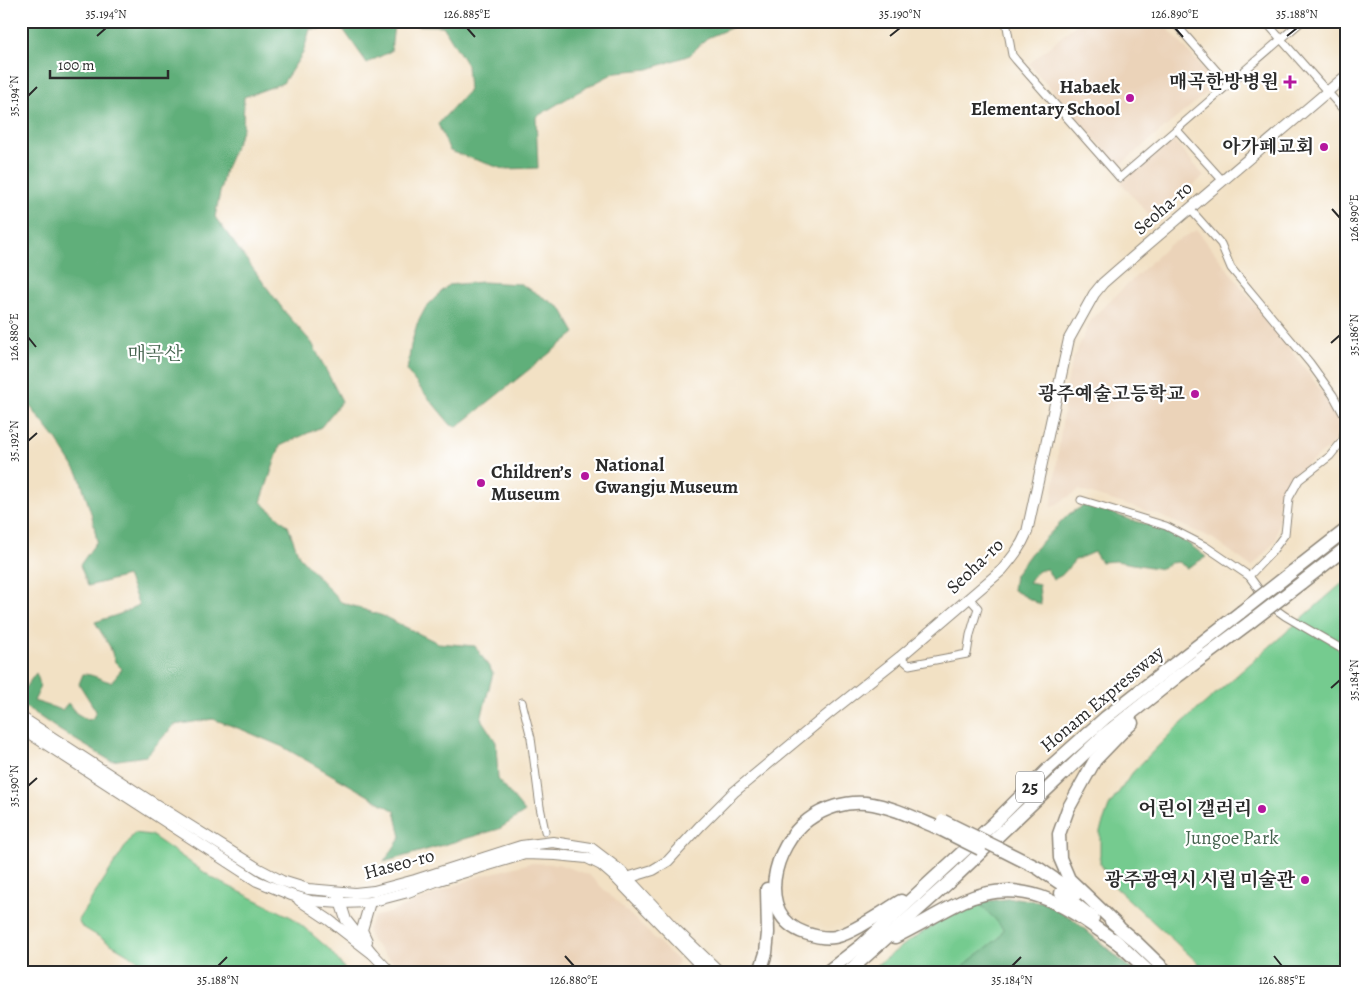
<svg xmlns="http://www.w3.org/2000/svg" width="1368" height="993" font-family="Alegreya,'Noto Serif KR',serif">
<style>
.built{fill:#ebd3b9}
.green{fill:#75cb8f;stroke:#507b5d}
.forest{fill:#60af7a;stroke:#466d52}
.lines{fill:none;stroke-linecap:round;stroke-linejoin:round}
.street-casing{stroke:#8e8678;stroke-width:9}
.secondary-casing{stroke:#8e8678;stroke-width:12}
.highway-casing{stroke:#8e8678;stroke-width:15}
.street{stroke:#fff;stroke-width:7}
.secondary{stroke:#fff;stroke-width:10}
.highway{stroke:#fff;stroke-width:12}
.highway-bridge-casing{stroke:#8e8678;stroke-width:15;stroke-linecap:butt}
.highway-bridge{stroke:#fff;stroke-width:12}
.ticks{fill:none;stroke:#2b2b2b;stroke-width:2}
.poi-dot{fill:#b5179e;stroke:#fff;stroke-width:2}
.labels{text-anchor:middle;dominant-baseline:central;stroke-width:4.5;stroke-linejoin:round;paint-order:stroke}
.shield{fill:#fff;stroke:#6b6b6b;stroke-width:1}
.shield-label{font-size:18px;font-weight:bold;fill:#2b2b2b}
.poi-label{font-size:19px;font-weight:bold;fill:#2b2b2b;stroke:#fff;text-anchor:end}
.street-label{font-size:19px;fill:#2b2b2b;stroke:#fff}
.park-label{font-size:19px;fill:#45634e;stroke:#fff}
.neatline{fill:none;stroke:#2b2b2b;stroke-width:2}
.ticks-label{font-size:12px;text-anchor:middle;fill:#2b2b2b}
</style>
<rect width="100%" height="100%" fill="#fff"/>
<filter id="ink" filterUnits="userSpaceOnUse"><feTurbulence type="fractalNoise" baseFrequency=".02" numOctaves="2"/><feDisplacementMap in="SourceGraphic" scale="10" xChannelSelector="R" yChannelSelector="G"/><feConvolveMatrix kernelMatrix="1 2 1 2 8 2 1 2 1" color-interpolation-filters="sRGB"/></filter>
<filter id="wash" filterUnits="userSpaceOnUse"><feTurbulence type="fractalNoise" baseFrequency=".0096" numOctaves="4" result="noise"/><feDisplacementMap in="SourceGraphic" scale="20" xChannelSelector="R" yChannelSelector="G"/><feGaussianBlur stdDeviation="1.12" result="paint"/><feColorMatrix in="noise" values="0 0 0 0 0 0 0 0 0 0 0 0 0 0 0 0 0 1.4 0 .05"/><feComposite in="paint" operator="in"/></filter>
<g filter="url(#wash)">
<rect width="100%" height="100%" fill="#f2e1c4"/>
<g class="built">
<path d="M1080,21H1161L1217,84L1119,166L1029,64Z"/>
<path d="M1172,138L1204,176L1153,219L1121,183Z"/>
<path d="M1197,230L1310,375L1339,417L1341,426L1337,438L1331,446L1304,467L1285,484L1279,499V519L1276,540L1252,567L1212,538L1158,515L1079,490L1051,508L1067,384L1072,361L1092,318L1169,245Z"/>
<path d="M530,863L558,864L589,875L679,962L671,972H402L371,940L367,930L375,916L386,914L477,877Z"/>
</g>
<g class="green">
<path d="M1347,579V972H1208L1115,887L1100,863V831L1109,806L1133,772L1173,731Z"/>
<path d="M134,833L151,835L214,879L293,918L329,949L347,972H186L146,965L81,926L78,920Z"/>
<path d="M977,902L1099,941L1134,972H867L908,942L938,922Z"/>
</g>
<g class="forest">
<path d="M21,21H747L707,38L690,55L649,69L616,72L576,93L536,117L538,168L503,169L450,151L438,124L469,90L467,65L443,26L394,25L391,51L367,63L343,29H310L303,53L283,83L244,97L243,128L224,173L215,217L285,312L312,343L342,401L321,427L280,446L261,502L288,526L299,556L341,602L383,616L438,643L475,646L493,673L481,719L496,742L498,779L525,812L499,829L384,862L401,837L395,811L283,747L243,730L213,719L174,725L146,756L111,761L59,730L21,704V693L36,673C42,686 40,689 34,701L62,710L68,703L76,713L88,720L93,718L96,711L79,684L83,674C93,674 101,680 111,682L122,669L115,662L110,647L95,622L120,614L139,605L127,576L88,586L80,565L97,541L92,516L79,475L56,439L21,395Z"/>
<path d="M482,282L521,284L561,308L575,333L457,427L451,425L420,388L407,371L411,345L417,324L426,307L448,285Z"/>
<path d="M1087,504L1131,520L1166,529L1185,541L1206,557L1187,568L1178,562L1170,563L1162,569L1116,561L1101,562L1094,552L1075,560L1062,575L1053,580L1047,569C1037,570 1034,574 1029,583L1039,585L1041,605L1013,590L1015,575L1031,553L1069,514Z"/>
<path d="M1016,898L1043,902L1073,919L1134,972H961L964,965L999,938L1003,929L995,919L977,902Z"/>
</g>
</g>
<g filter="url(#ink)">
<g class="lines">
<g class="street-casing">
<g id="street">
<path d="M1006,21L1012,55L1016,60L1120,178L1302,21"/>
<path d="M1173,21L1229,85"/>
<path d="M1265,21L1347,114"/>
<path d="M1177,130L1223,181"/>
<path d="M1190,209L1221,244L1231,268L1310,363L1333,395L1345,417V427L1343,440L1330,456L1299,480L1289,498L1285,534L1271,553L1249,576"/>
<path d="M1081,500L1166,526L1205,546L1249,576L1271,606L1285,616L1347,652"/>
<path d="M900,657L909,665L967,654L970,635L978,608L969,598"/>
<path d="M522,702L531,738L540,807L545,831"/>
</g>
</g>
<g class="secondary-casing">
<g id="secondary">
<path d="M21,717L147,799L259,869L282,881L308,889L355,893L374,891L415,880L521,846L553,842L591,848L621,871L675,929L720,972"/>
<path d="M21,728L257,881L291,895L311,901L341,903L370,902L408,892L439,880L525,854L556,855L587,858L601,865L616,878L707,972"/>
<path d="M616,878H627L653,870L668,861L700,826L734,792L827,715L900,657L1002,570C1012,558 1021,547 1027,532L1069,339L1094,294L1103,283L1119,269L1347,75"/>
<path d="M339,898L346,920L373,954L390,972"/>
<path d="M299,900L329,920L373,954"/>
<path d="M367,941L362,930L370,902"/>
</g>
</g>
<g class="highway-casing">
<g id="highway">
<path d="M1292,572L1347,529"/>
<path d="M1301,583L1347,547"/>
<path d="M1002,850L1038,868L1076,894"/>
<path d="M1061,893L1093,918"/>
<path d="M901,901C884,911 854,933 835,937C825,939 814,936 805,933C754,915 774,845 808,820C824,808 846,801 866,803C891,806 915,818 938,828"/>
<path d="M1111,921L1137,943L1167,972"/>
<path d="M1118,926L1069,879L1060,858L1059,834L1068,809L1095,760L1122,732L1132,723"/>
<path d="M895,937C918,926 940,912 963,901C1027,873 1069,909 1119,944"/>
<path d="M1114,939L1149,972"/>
<path d="M760,972L766,953L768,933L767,889"/>
<path d="M827,972L862,945L994,823L1050,767L1105,718L1241,612"/>
<path d="M848,972L956,876L1104,735L1178,676L1249,623"/>
</g>
</g>
<use href="#street" class="street"/>
<use href="#secondary" class="secondary"/>
<use href="#highway" class="highway"/>
<g class="highway-bridge-casing">
<g id="highway-bridge">
<path d="M1241,612L1292,572"/>
<path d="M1249,623L1301,583"/>
<path d="M943,821L1002,850"/>
<path d="M938,828L980,849"/>
</g>
</g>
<use href="#highway-bridge" class="highway-bridge"/>
</g>
</g>
<path class="ticks" d="M467,28L475,37M1175,28L1183,37M97,36L106,28M890,36L900,28M1287,36L1297,28M28,96L37,87M1332,209L1340,218M28,337L36,347M1331,343L1340,335M28,441L37,433M1331,688L1340,680M28,786L37,778M565,956L574,966M1274,956L1282,966M218,966L227,957M1012,966L1021,957"/>
<g class="poi-dot">
<path d="M1287.5 74.5h5v5h5v5h-5v5h-5v-5h-5v-5h5z"/>
<circle cx="1130" cy="98" r="5"/>
<circle cx="1324" cy="147" r="5"/>
<circle cx="1195" cy="394" r="5"/>
<circle cx="585" cy="476" r="5"/>
<circle cx="481" cy="483" r="5"/>
<circle cx="1262" cy="809" r="5"/>
<circle cx="1305" cy="880" r="5"/>
</g>
<g class="labels">
<rect class="shield" x="1016" y="771.5" width="28" height="31" rx="4"/>
<g class="shield-label">
<text x="1030" y="787">25</text>
</g>
<g class="poi-label">
<text x="1279" y="82">매곡한방병원</text>
<text x="1120" y="87">Habaek<tspan x="1120" dy="22">Elementary School</tspan></text>
<text x="1314" y="147">아가페교회</text>
<text x="1185" y="394">광주예술고등학교</text>
<text x="595" y="465" text-anchor="start">National<tspan x="595" dy="22">Gwangju Museum</tspan></text>
<text x="491" y="472" text-anchor="start">Children’s<tspan x="491" dy="22">Museum</tspan></text>
<text x="1252" y="809">어린이 갤러리</text>
<text x="1295" y="880">광주광역시 시립 미술관</text>
</g>
<g class="street-label">
<text transform="translate(1163 208) rotate(-41)">Seoha-ro</text>
<text transform="translate(975 566) rotate(-44)">Seoha-ro</text>
<text transform="translate(1102 699) rotate(-40)">Honam Expressway</text>
<text transform="translate(399 864) rotate(-15)">Haseo-ro</text>
</g>
<g class="park-label">
<text x="155" y="354">매곡산</text>
<text x="1232" y="838">Jungoe Park</text>
</g>
</g>
<rect width="1368" height="993" fill="none" stroke="#fff" stroke-width="55"/>
<path d="M50 70v8h118v-8" fill="none" stroke="#2b2b2b" stroke-width="2.5"/>
<text x="58" y="70" font-size="15" fill="#2b2b2b" stroke="#ffffff" stroke-width="4" paint-order="stroke">100 m</text>
<rect x="28" y="28" width="1312" height="938" class="neatline"/>
<g class="ticks-label">
<text x="106" y="18">35.194°N</text>
<text x="467" y="18">126.885°E</text>
<text x="900" y="18">35.190°N</text>
<text x="1175" y="18">126.890°E</text>
<text x="1297" y="18">35.188°N</text>
<text transform="translate(14 96) rotate(-90)" y="4">35.194°N</text>
<text transform="translate(1354 218) rotate(-90)" y="4">126.890°E</text>
<text transform="translate(1354 335) rotate(-90)" y="4">35.186°N</text>
<text transform="translate(14 337) rotate(-90)" y="4">126.880°E</text>
<text transform="translate(14 441) rotate(-90)" y="4">35.192°N</text>
<text transform="translate(1354 680) rotate(-90)" y="4">35.184°N</text>
<text transform="translate(14 786) rotate(-90)" y="4">35.190°N</text>
<text x="218" y="984">35.188°N</text>
<text x="574" y="984">126.880°E</text>
<text x="1012" y="984">35.184°N</text>
<text x="1282" y="984">126.885°E</text>
</g>
</svg>
